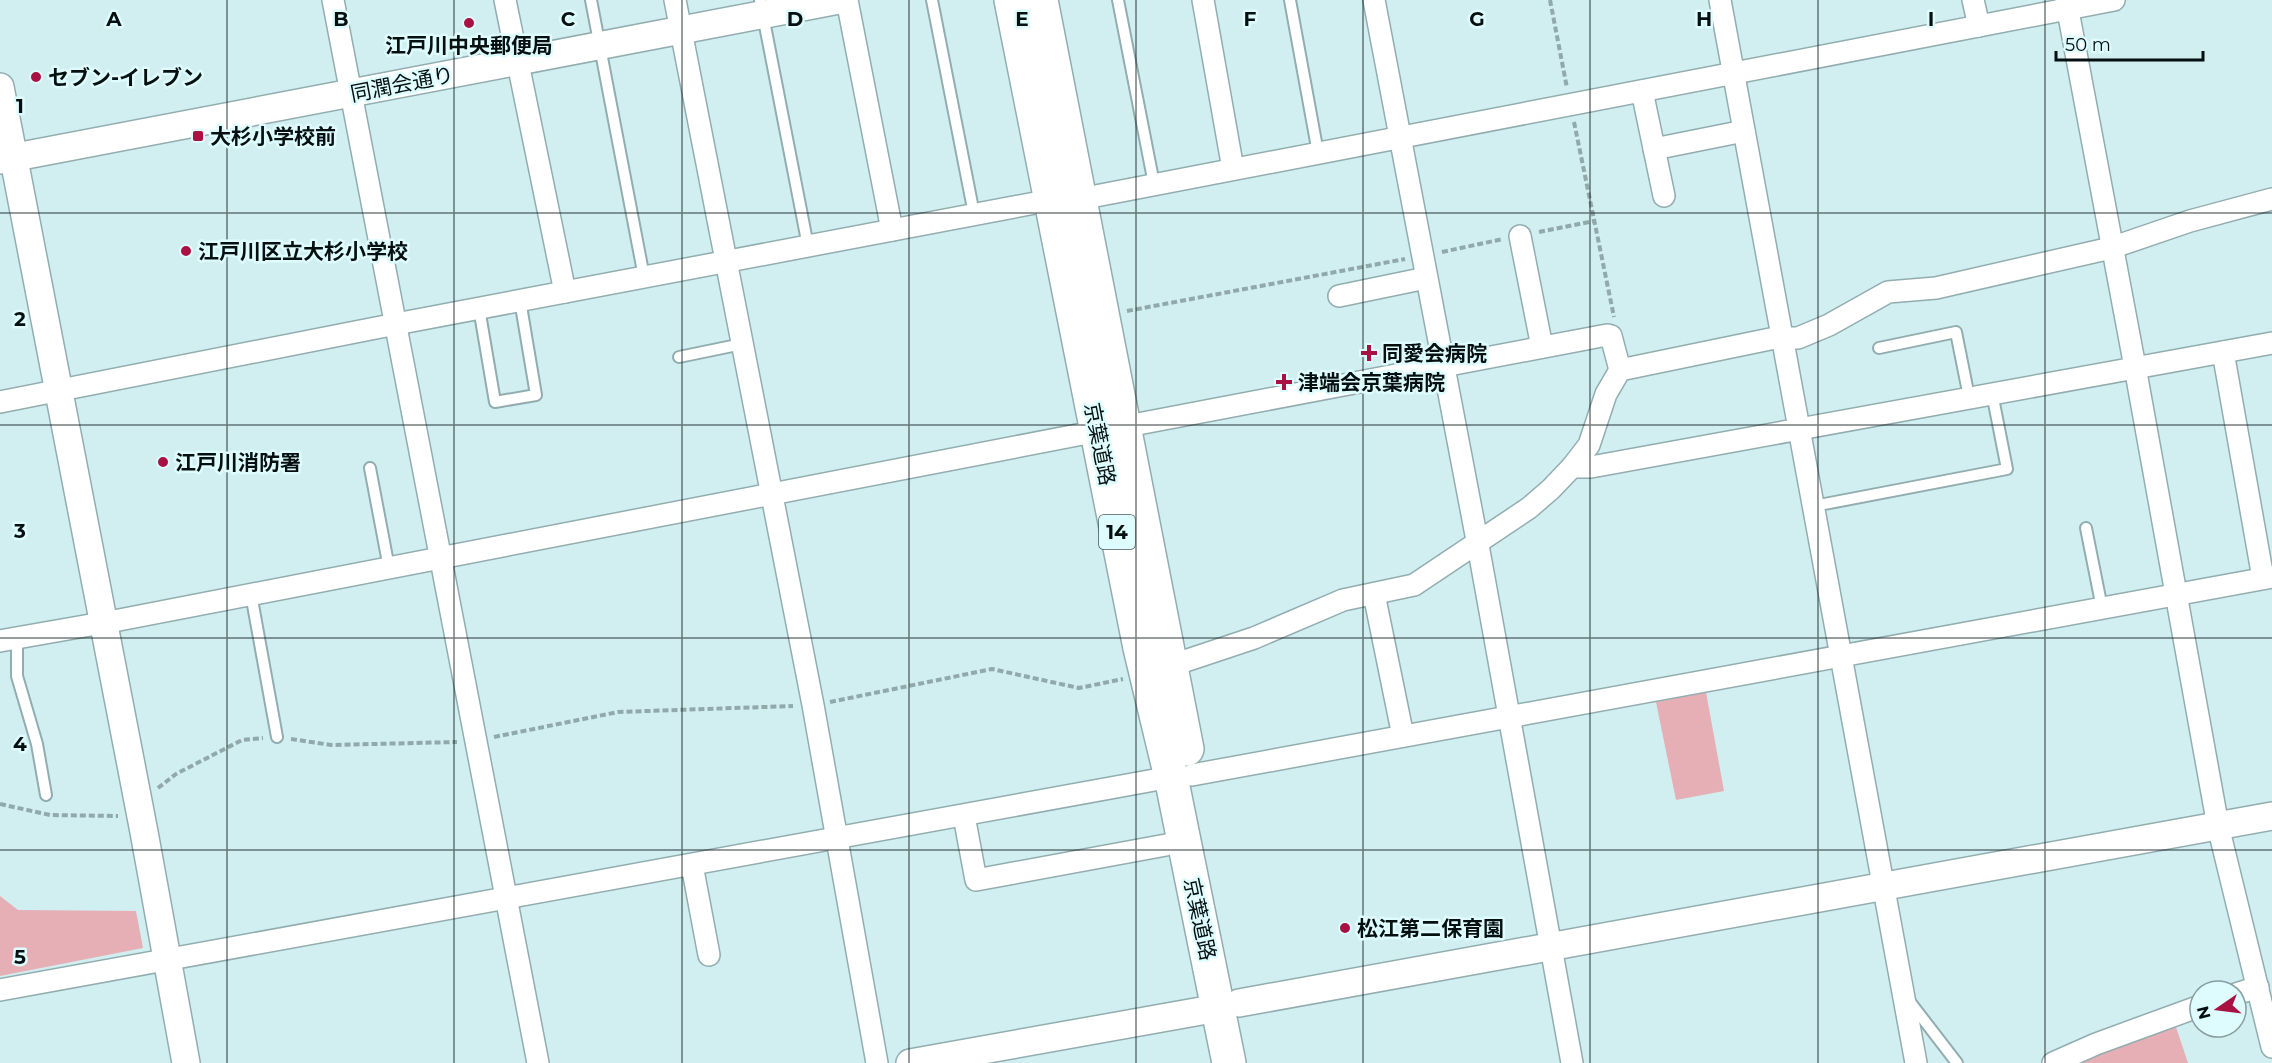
<svg xmlns="http://www.w3.org/2000/svg" width="2272" height="1063" font-family="Montserrat,'Noto Sans JP',sans-serif">
<style>
.green{fill:#e6afb5}
.lines{fill:none;stroke-linecap:round;stroke-linejoin:round}
.service-casing{stroke:#92adb0;stroke-width:14}
.minor-casing{stroke:#92adb0;stroke-width:24}
.tertiary-casing{stroke:#92adb0;stroke-width:30}
.trunk-casing{stroke:#92adb0;stroke-width:36}
.path{stroke:#92a9ac;stroke-width:4;stroke-dasharray:6 3;stroke-linecap:butt}
.service{stroke:#fff;stroke-width:10}
.minor{stroke:#fff;stroke-width:21}
.tertiary{stroke:#fff;stroke-width:27}
.trunk{stroke:#fff;stroke-width:33}
.grid{fill:none;stroke:#061011;stroke-width:1.5;stroke-opacity:0.55}
.poi-dot{fill:#a81142;stroke:#defcfe;stroke-width:2}
.labels{text-anchor:middle;dominant-baseline:central;stroke-width:5;stroke-linejoin:round;paint-order:stroke}
.shield{fill:#defcfe;stroke:#475758;stroke-width:1.5}
.shield-label{font-size:20px;font-weight:bold;fill:#061011}
.poi-label{font-size:21px;font-weight:bold;fill:#061011;stroke:#defcfe;text-anchor:start}
.street-label{font-size:21px;fill:#061011;stroke:#defcfe}
.grid-label{font-size:20px;text-anchor:middle;font-weight:bold;fill:#061011;stroke:#defcfe;stroke-width:5;stroke-linejoin:round;paint-order:stroke}
</style>
<rect width="100%" height="100%" fill="#d1eef1"/>
<g class="green">
<path d="M1706,692L1724,791L1676,800L1656,702Z"/>
<path d="M0,896L18,910L136,911L143,948L0,976Z"/>
<path d="M2175,1024L2188,1063H2079Z"/>
</g>
<g class="lines">
<g class="service-casing">
<g id="service">
<path d="M591,0L644,277"/>
<path d="M760,0L808,246"/>
<path d="M932,0L974,214"/>
<path d="M1118,0L1154,184"/>
<path d="M1290,0L1318,153"/>
<path d="M479,308L495,402L536,395L520,300"/>
<path d="M1879,348L1956,332L1969,397"/>
<path d="M679,357L742,344"/>
<path d="M370,468L389,568"/>
<path d="M1814,506L2007,469L1992,393"/>
<path d="M2086,528L2102,608"/>
<path d="M251,594L277,737"/>
<path d="M17,638V676L37,744L46,795"/>
<path d="M1910,1002L1957,1063"/>
</g>
</g>
<g class="minor-casing">
<g id="minor">
<path d="M333,0L538,1063"/>
<path d="M505,0L565,292"/>
<path d="M675,0L813,705L877,1063"/>
<path d="M847,0L892,230"/>
<path d="M1203,0L1233,169"/>
<path d="M1374,0L1480,556L1572,1063"/>
<path d="M1720,0L1916,1063"/>
<path d="M1973,0L1979,26"/>
<path d="M2066,0L2135,367L2218,826L2272,1047"/>
<path d="M1642,91L1664,196"/>
<path d="M1654,149L1744,131"/>
<path d="M1080,199L2114,0"/>
<path d="M1520,236L1542,347"/>
<path d="M1339,296L1426,278"/>
<path d="M2223,352L2263,578"/>
<path d="M0,402L396,324L1051,200"/>
<path d="M1122,427L1607,335L1611,336L1620,370"/>
<path d="M1572,467H1591L2272,343"/>
<path d="M1374,594L1403,736"/>
<path d="M0,641L119,620L1098,431"/>
<path d="M1170,666L1254,638L1343,600L1414,585L1529,508L1551,489L1572,467L1589,445L1606,394L1620,370L1775,338H1798L1829,325L1888,292L1936,288L2111,248L2190,221L2272,199"/>
<path d="M1192,775L2272,577"/>
<path d="M964,816L976,880L1166,845"/>
<path d="M692,865L709,955"/>
<path d="M0,990L1171,777"/>
<path d="M2236,994L2258,987"/>
<path d="M2053,1063L2096,1044L2200,1006"/>
</g>
</g>
<g class="tertiary-casing">
<g id="tertiary">
<path d="M0,87L144,832L186,1063"/>
<path d="M0,160L839,0"/>
<path d="M1239,1003L2272,816"/>
<path d="M910,1063L1218,1008"/>
</g>
</g>
<g class="trunk-casing">
<g id="trunk">
<path d="M1011,0L1140,648L1171,777L1229,1063"/>
<path d="M1041,0L1187,749"/>
</g>
</g>
<g class="path">
<path d="M1550,0L1567,88"/>
<path d="M1574,122L1614,317"/>
<path d="M1539,232L1594,221"/>
<path d="M1442,252L1503,239"/>
<path d="M1127,311L1405,259"/>
<path d="M830,702L992,669L1079,688L1123,679"/>
<path d="M494,737L618,712L793,706"/>
<path d="M291,739L331,745L457,742"/>
<path d="M158,788L176,774L242,740L263,738"/>
<path d="M0,804L50,815L118,816"/>
</g>
<use href="#service" class="service"/>
<use href="#minor" class="minor"/>
<use href="#tertiary" class="tertiary"/>
<use href="#trunk" class="trunk"/>
</g>
<path class="grid" d="M227,0V1063M454,0V1063M682,0V1063M909,0V1063M1136,0V1063M1363,0V1063M1590,0V1063M1818,0V1063M2045,0V1063M0,213H2272M0,425H2272M0,638H2272M0,850H2272"/>
<g class="poi-dot">
<circle cx="469" cy="23" r="6"/>
<circle cx="36" cy="77" r="6"/>
<rect x="192" y="130" width="12" height="12" rx="3"/>
<circle cx="186" cy="251" r="6"/>
<path d="M1366 344h6v6h6v6h-6v6h-6v-6h-6v-6h6z"/>
<path d="M1281 373h6v6h6v6h-6v6h-6v-6h-6v-6h6z"/>
<circle cx="163" cy="462" r="6"/>
<circle cx="1345" cy="928" r="6"/>
</g>
<g class="labels">
<rect class="shield" x="1099" y="515" width="36" height="34" rx="4.5"/>
<g class="shield-label">
<text x="1117" y="532">14</text>
</g>
<g class="poi-label">
<text x="469" y="45" text-anchor="middle">江戸川中央郵便局</text>
<text x="48" y="77">セブン-イレブン</text>
<text x="210" y="136">大杉小学校前</text>
<text x="198" y="251">江戸川区立大杉小学校</text>
<text x="1382" y="353">同愛会病院</text>
<text x="1298" y="382">津端会京葉病院</text>
<text x="175" y="462">江戸川消防署</text>
<text x="1357" y="928">松江第二保育園</text>
</g>
<g class="street-label">
<text transform="translate(402 84) rotate(-11)">同潤会通り</text>
<text transform="translate(1100 444) rotate(79)">京葉道路</text>
<text transform="translate(1200 919) rotate(78)">京葉道路</text>
</g>
</g>
<g class="grid-label">
<text x="114" y="26">A</text>
<text x="341" y="26">B</text>
<text x="568" y="26">C</text>
<text x="795" y="26">D</text>
<text x="1022" y="26">E</text>
<text x="1250" y="26">F</text>
<text x="1477" y="26">G</text>
<text x="1704" y="26">H</text>
<text x="1931" y="26">I</text>
<text x="20" y="113">1</text>
<text x="20" y="326">2</text>
<text x="20" y="538">3</text>
<text x="20" y="751">4</text>
<text x="20" y="964">5</text>
</g>
<g transform="translate(2218 1009) rotate(256)"><circle r="28" fill="#defcfe" stroke="#889e9f" stroke-width="1.5"/>
<path d="M0-4.5L10 22L0 15L-10 22Z" fill="#a81142"/>
<text y="-9" font-size="16" font-weight="bold" text-anchor="middle" fill="#061011">N</text>
</g>
<path d="M2056 51v9h147v-9" fill="none" stroke="#061011" stroke-width="3"/>
<text x="2065" y="51" font-size="18" fill="#061011" stroke="#defcfe" stroke-width="4.5" paint-order="stroke">50 m</text>
</svg>
